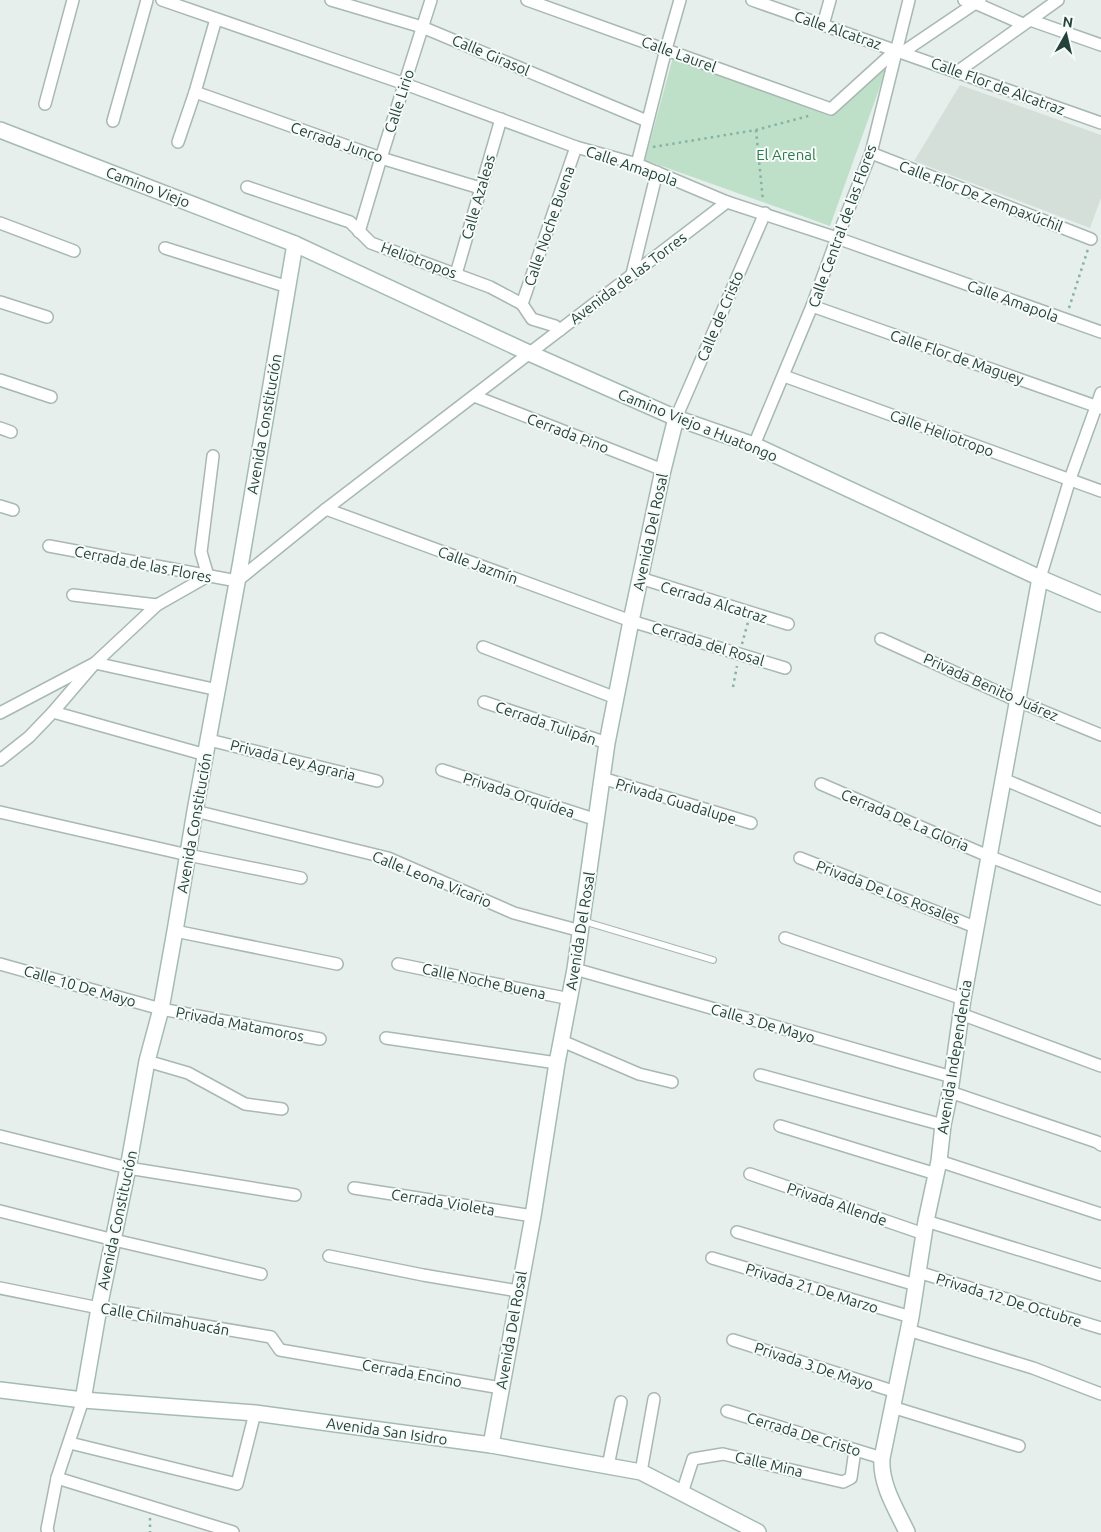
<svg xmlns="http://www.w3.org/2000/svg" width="1101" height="1532" font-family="Ubuntu,sans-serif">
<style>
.built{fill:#d4dfda}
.green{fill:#bfe0c8}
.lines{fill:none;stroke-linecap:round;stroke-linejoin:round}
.lane-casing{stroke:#a8b8b2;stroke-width:8}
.street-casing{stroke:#a8b8b2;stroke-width:14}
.secondary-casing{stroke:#a4bbb3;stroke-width:18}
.path{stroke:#86b3a5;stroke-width:2.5;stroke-dasharray:2.5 4;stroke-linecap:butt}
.lane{stroke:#fff;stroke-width:5.5}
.street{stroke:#fff;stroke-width:11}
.secondary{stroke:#fff;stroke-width:15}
.labels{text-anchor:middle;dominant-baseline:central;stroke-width:4;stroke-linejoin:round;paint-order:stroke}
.street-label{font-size:15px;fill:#24423a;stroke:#f7fbf9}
.park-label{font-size:15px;fill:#2d7a4b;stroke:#f7fbf9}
</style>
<rect width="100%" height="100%" fill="#e6efeb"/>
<path class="built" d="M960,85L1101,135V198L1090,228L914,161Z"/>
<path class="green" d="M673,57L830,113L887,67L830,226L645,160Z"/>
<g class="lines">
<g class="lane-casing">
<path id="lane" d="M583,921L713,960"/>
</g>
<g class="street-casing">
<g id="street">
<path d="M162,0L405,84L576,147L637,164L727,202L837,238L1101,332"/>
<path d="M331,0L422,27L647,121"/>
<path d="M527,0L831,109L896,50"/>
<path d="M752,0L1101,123"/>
<path d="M964,0L975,3L1023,24"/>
<path d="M1030,20L1101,45"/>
<path d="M823,25L830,0"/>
<path d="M903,52L980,0"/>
<path d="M957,72L1058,0"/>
<path d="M195,92L381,158L480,188"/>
<path d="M45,104L73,0"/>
<path d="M113,121L147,0"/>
<path d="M178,142L195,92L216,19"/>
<path d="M871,153L1091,239"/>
<path d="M637,164L666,49L680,0"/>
<path d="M247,187L350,222L371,243L490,287L522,304L532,319L555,326L560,330"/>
<path d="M0,223L74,251"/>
<path d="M359,232L381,158L431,0"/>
<path d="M165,248L288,287"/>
<path d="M456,274L501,119"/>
<path d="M632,274L657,172"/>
<path d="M0,302L47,317"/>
<path d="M522,304L576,147"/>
<path d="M812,306L1101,408"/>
<path d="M784,376L1101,491"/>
<path d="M0,380L51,397"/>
<path d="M474,396L663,470"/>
<path d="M676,418L765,213"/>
<path d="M0,428L11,432"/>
<path d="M754,445L812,306L837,238L871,153L909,0"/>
<path d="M0,506L13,510"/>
<path d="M326,509L631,621L785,668"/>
<path d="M49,546L237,581L326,509L727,202"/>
<path d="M640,578L788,624"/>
<path d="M1040,578L1070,479L1101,393"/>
<path d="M73,595L157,605L208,576L201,552L213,456"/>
<path d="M881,639L1018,701L1101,735"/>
<path d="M483,647L616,698"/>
<path d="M484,702L607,743"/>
<path d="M53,712L206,755"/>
<path d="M0,713L95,663L218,690"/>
<path d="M209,740L377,781"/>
<path d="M0,760L29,737L53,712L95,663L157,605"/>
<path d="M442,770L597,820"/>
<path d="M602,778L751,823"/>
<path d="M1003,779L1101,820"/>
<path d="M821,784L988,856L1101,899"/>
<path d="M195,811L388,858L514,913L581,931"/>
<path d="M0,812L188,855L301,878"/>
<path d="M800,858L975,927"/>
<path d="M175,931L337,964"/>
<path d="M785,938L963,999"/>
<path d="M0,964L161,1009L320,1039"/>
<path d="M398,964L570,999"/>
<path d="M575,969L952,1077"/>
<path d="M961,1014L1101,1066"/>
<path d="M386,1038L557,1063"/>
<path d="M562,1041L639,1074L672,1082"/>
<path d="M147,1061L188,1073L245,1104L282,1109"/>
<path d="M760,1075L943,1125"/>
<path d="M950,1092L1097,1142L1101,1145"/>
<path d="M780,1126L936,1174"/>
<path d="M0,1136L128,1168L295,1195"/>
<path d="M939,1161L1101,1214"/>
<path d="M750,1174L924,1234"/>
<path d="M354,1188L533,1216"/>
<path d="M0,1211L114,1240L261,1274"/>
<path d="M926,1221L1101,1275"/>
<path d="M737,1232L916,1285"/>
<path d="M329,1256L423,1275L518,1291"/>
<path d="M712,1258L911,1317"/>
<path d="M918,1272L1101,1328"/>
<path d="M0,1288L99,1308L271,1337L280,1350L501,1388"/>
<path d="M908,1330L1033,1368L1101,1394"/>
<path d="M733,1340L896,1392"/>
<path d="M892,1407L1019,1446"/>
<path d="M727,1411L882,1458"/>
<path d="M70,1443L237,1484L255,1413"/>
<path d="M608,1466L621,1402"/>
<path d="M641,1472L654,1399"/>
<path d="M57,1478L233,1532"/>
<path d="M682,1493L693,1459L723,1454L843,1482L851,1478L855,1450"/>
<path d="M48,1532L47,1529L57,1478L83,1400"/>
</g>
</g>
<g class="secondary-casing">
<g id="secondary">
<path d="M0,130L295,244L529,353L676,418L754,445L1040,578L1101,604"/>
<path d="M0,1390L83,1400L255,1413L491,1445L641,1472L758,1532"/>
<path d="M83,1400L99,1308L128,1168L147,1061L161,1009L175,931L195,811L241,561L295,244"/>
<path d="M491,1445L533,1216L557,1063L575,969L607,743L631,621L663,470L676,418"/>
<path d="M907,1532C896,1509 880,1484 882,1458L911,1317L926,1221L939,1161L943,1125L950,1092L963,999L1040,578"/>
</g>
</g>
<g class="path">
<path d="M756,130L763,201"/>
<path d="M653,147L756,130L812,115"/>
<path d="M1069,308L1088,249"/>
<path d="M742,644L748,622"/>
<path d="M733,687L737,666"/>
<path d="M150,1518V1532"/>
</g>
<use href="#lane" class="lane"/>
<use href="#street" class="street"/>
<use href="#secondary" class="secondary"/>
</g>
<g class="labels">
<g class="street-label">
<text transform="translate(838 30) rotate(19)">Calle Alcatraz</text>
<text transform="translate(679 54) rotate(20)">Calle Laurel</text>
<text transform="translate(491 55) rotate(23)">Calle Girasol</text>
<text transform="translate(998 86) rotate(20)">Calle Flor de Alcatraz</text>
<text transform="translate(399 101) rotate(-72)">Calle Lirio</text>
<text transform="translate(337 142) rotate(19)">Cerrada Junco</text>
<text transform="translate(632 166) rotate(19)">Calle Amapola</text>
<text transform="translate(148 187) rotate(21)">Camino Viejo</text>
<text transform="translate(981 196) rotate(21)">Calle Flor De Zempaxúchil</text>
<text transform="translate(478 197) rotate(-74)">Calle Azaleas</text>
<text transform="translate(549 226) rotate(-71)">Calle Noche Buena</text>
<text transform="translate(842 226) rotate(-70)">Calle Central de las Flores</text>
<text transform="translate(419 260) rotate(20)">Heliotropos</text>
<text transform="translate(628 278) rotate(-37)">Avenida de las Torres</text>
<text transform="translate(1013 301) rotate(20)">Calle Amapola</text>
<text transform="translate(720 316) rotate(-67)">Calle de Cristo</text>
<text transform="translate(957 357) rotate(19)">Calle Flor de Maguey</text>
<text transform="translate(264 424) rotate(-80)">Avenida Constitución</text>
<text transform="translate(698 425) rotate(22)">Camino Viejo a Huatongo</text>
<text transform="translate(568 433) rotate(21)">Cerrada Pino</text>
<text transform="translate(942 433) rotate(20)">Calle Heliotropo</text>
<text transform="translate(650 532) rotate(-78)">Avenida Del Rosal</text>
<text transform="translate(143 564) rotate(11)">Cerrada de las Flores</text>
<text transform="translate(478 565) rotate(20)">Calle Jazmín</text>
<text transform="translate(714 602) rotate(17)">Cerrada Alcatraz</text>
<text transform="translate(708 644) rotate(17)">Cerrada del Rosal</text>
<text transform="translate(991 687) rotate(24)">Privada Benito Juárez</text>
<text transform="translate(546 723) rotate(19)">Cerrada Tulipán</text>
<text transform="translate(293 760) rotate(14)">Privada Ley Agraria</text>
<text transform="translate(519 795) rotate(18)">Privada Orquídea</text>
<text transform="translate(676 801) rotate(17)">Privada Guadalupe</text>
<text transform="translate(905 820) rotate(23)">Cerrada De La Gloria</text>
<text transform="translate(194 823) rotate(-80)">Avenida Constitución</text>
<text transform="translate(432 879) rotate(22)">Calle Leona Vicario</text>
<text transform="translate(888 892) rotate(21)">Privada De Los Rosales</text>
<text transform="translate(580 931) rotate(-81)">Avenida Del Rosal</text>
<text transform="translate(484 981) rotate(12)">Calle Noche Buena</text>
<text transform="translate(80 986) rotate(16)">Calle 10 De Mayo</text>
<text transform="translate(763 1023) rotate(16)">Calle 3 De Mayo</text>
<text transform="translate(240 1024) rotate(11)">Privada Matamoros</text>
<text transform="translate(954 1057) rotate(-81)">Avenida Independencia</text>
<text transform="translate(443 1202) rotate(9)">Cerrada Violeta</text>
<text transform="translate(837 1204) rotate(19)">Privada Allende</text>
<text transform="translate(117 1220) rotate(-78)">Avenida Constitución</text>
<text transform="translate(812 1288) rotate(17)">Privada 21 De Marzo</text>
<text transform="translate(1009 1300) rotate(17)">Privada 12 De Octubre</text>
<text transform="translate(165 1319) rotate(10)">Calle Chilmahuacán</text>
<text transform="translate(511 1330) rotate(-80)">Avenida Del Rosal</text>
<text transform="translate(814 1366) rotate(18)">Privada 3 De Mayo</text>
<text transform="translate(412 1373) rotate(10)">Cerrada Encino</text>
<text transform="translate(387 1431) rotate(8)">Avenida San Isidro</text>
<text transform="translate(804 1434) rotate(17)">Cerrada De Cristo</text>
<text transform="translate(769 1464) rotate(13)">Calle Mina</text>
</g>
<g class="park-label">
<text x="786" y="154">El Arenal</text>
</g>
</g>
<g transform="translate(1066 35) rotate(8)" stroke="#f7fbf9" stroke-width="4" paint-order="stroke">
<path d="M0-4L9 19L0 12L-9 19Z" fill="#24423a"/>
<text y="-8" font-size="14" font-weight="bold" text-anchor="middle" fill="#24423a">N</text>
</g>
</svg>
